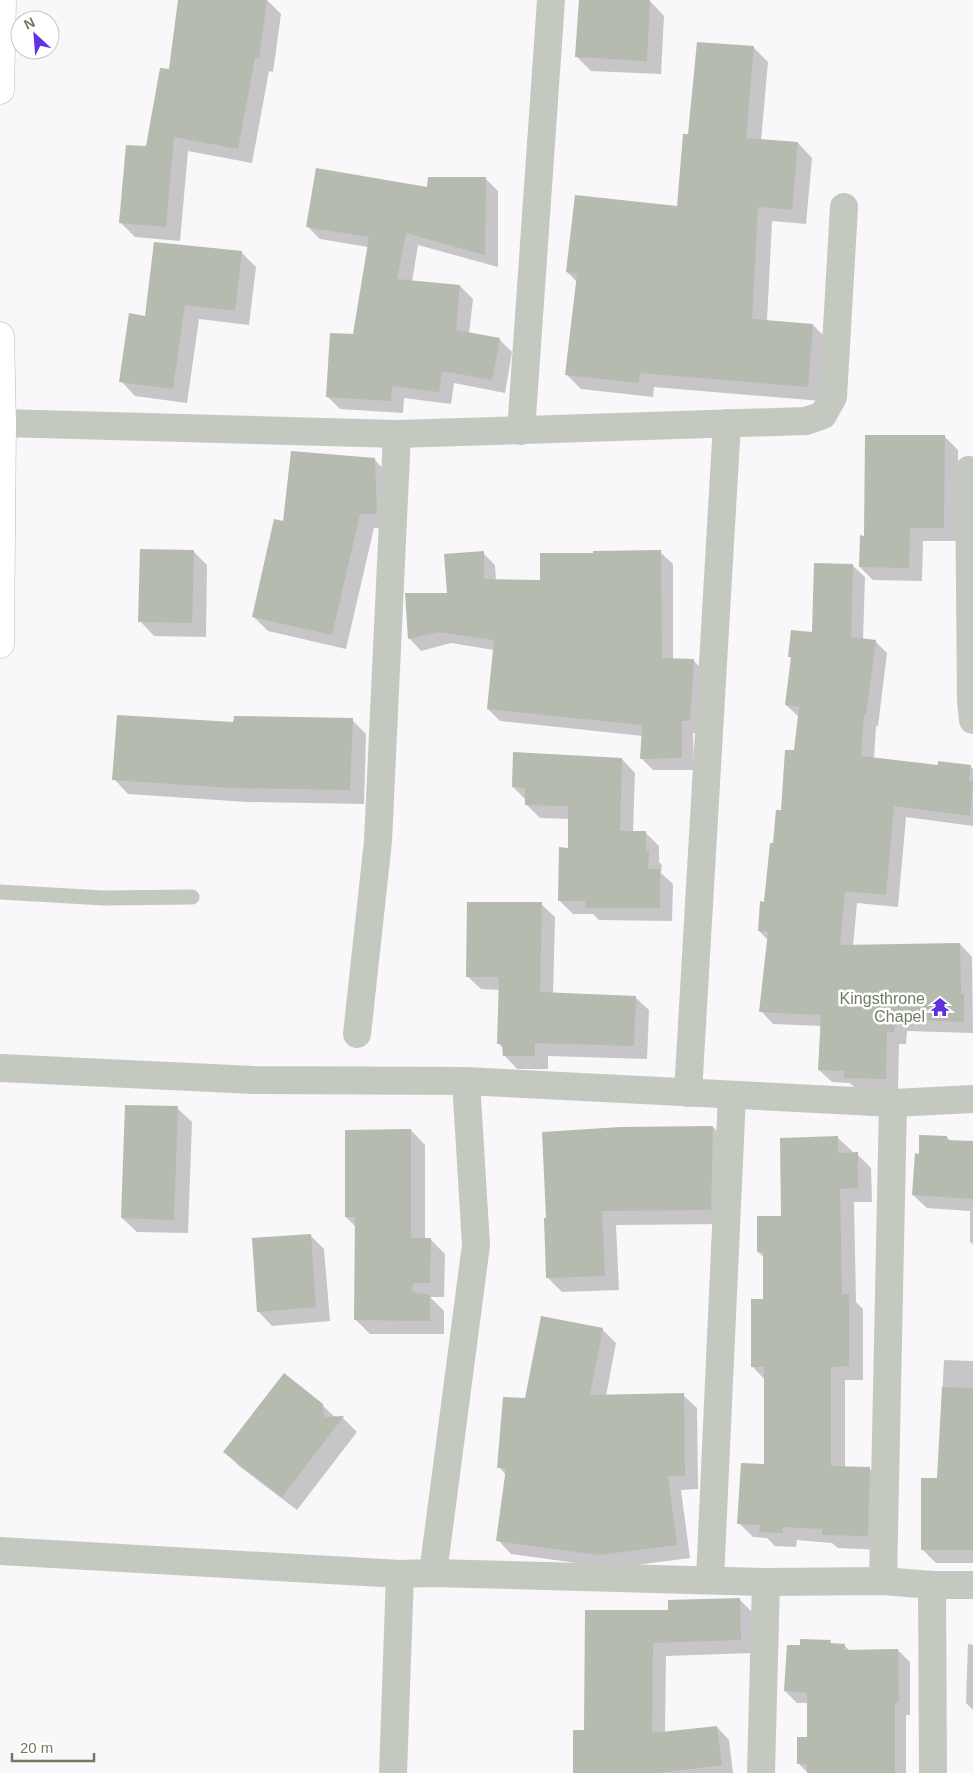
<svg xmlns="http://www.w3.org/2000/svg" width="973" height="1773" font-family="Helvetica,sans-serif">
<style>
.shadow{fill:#0003}
.building{fill:#b5bbae}
.lines{fill:none;stroke-linecap:round;stroke-linejoin:round}
.primary-casing{stroke:#b7bbb2;stroke-width:29}
.service{stroke:#c4c9c0;stroke-width:15}
.minor{stroke:#c4c9c0;stroke-width:28}
.primary{stroke:#fff;stroke-width:28}
.labels{text-anchor:middle;dominant-baseline:central;stroke-width:5;stroke-linejoin:round;paint-order:stroke}
.poi-label{font-size:16px;fill:#6e7b60;stroke:#fff;text-anchor:end}
</style>
<rect width="100%" height="100%" fill="#f9f7f9"/>
<g class="shadow">
<path d="M179,0H267L281,14L273,72L269,71L252,163L188,151L180,241L135,237L120,222L147,148L170,71Z"/>
<path d="M580,0L650,1L664,16L661,74L591,71L577,57Z"/>
<path d="M698,43L754,48L768,62L761,141L798,143L812,158L806,224L772,221L767,321L813,325L827,339L822,401L654,387L653,397L581,389L567,375L577,282L567,272L678,207L689,135Z"/>
<path d="M485,178L498,191V267L418,245L412,282L460,286L473,299L469,334L499,339L512,352L505,393L454,383L451,404L404,398L403,413L340,409L327,396L354,335L368,247L320,239L307,226L429,189Z"/>
<path d="M241,252L256,267L249,325L199,319L187,403L135,396L121,381L146,317Z"/>
<path d="M944,436L958,450L957,541H923L922,581L873,580L860,567L865,537Z"/>
<path d="M374,459L388,474L391,528H374L346,649L268,631L254,617L284,522Z"/>
<path d="M193,551L207,565L206,637L154,636L140,621Z"/>
<path d="M660,552L673,564V659L693,660L706,673L702,733H693L694,770H653L641,758L643,736L500,721L488,709L494,650L451,643L421,651L409,638L483,553L495,565L496,581H541Z"/>
<path d="M852,565L865,577L863,639L875,641L887,653L878,726H876L874,758L939,766H970L973,769V826L906,817L898,907L857,903L853,946L960,944L972,957L973,1033L907,1031L906,1044H899L898,1090H857L850,1083L832,1082L819,1070L821,1026L773,1024L761,1011L768,940L759,931L774,844L795,752L799,717L786,705L792,659L789,656L813,634Z"/>
<path d="M352,720L366,734L364,804L247,802L128,794L114,779L235,723Z"/>
<path d="M622,759L635,773L633,832H645L659,846V862L662,865L661,873L673,884L672,921L599,920L593,914H573L559,900L569,849L570,819L540,818L526,804V800L513,787Z"/>
<path d="M541,904L555,917L553,994L635,997L649,1010L647,1059L548,1056V1069H517L504,1055V1049L499,1044L500,990L481,989L467,976Z"/>
<path d="M177,1108L192,1122L188,1233L137,1232L122,1218Z"/>
<path d="M713,1127L727,1142L725,1224L616,1225L619,1290L562,1292L548,1278L547,1219Z"/>
<path d="M411,1130L425,1145V1239H430L445,1254L444,1297H430L444,1311V1334H370L356,1320V1227L346,1217Z"/>
<path d="M837,1137L852,1151V1154H857L871,1168L872,1202H854L856,1302L863,1309V1380H845V1467L869,1468L883,1482L882,1550L838,1548L832,1543L797,1540L796,1547L775,1546L767,1538L753,1537L739,1523L765,1465V1380L752,1366L765,1300V1258L758,1252Z"/>
<path d="M947,1137L951,1142L973,1143V1244L970,1242V1211L927,1208L913,1195L920,1155Z"/>
<path d="M310,1235L324,1249L330,1321L272,1326L258,1311Z"/>
<path d="M602,1329L616,1343L606,1396L683,1395L697,1408L698,1489L681,1490L690,1558L613,1568L511,1554L498,1540L506,1475L499,1467Z"/>
<path d="M944,1360L973,1361V1563H936L922,1549L938,1479Z"/>
<path d="M322,1405L336,1418H343L357,1432L297,1510L239,1466L225,1452Z"/>
<path d="M739,1599L752,1612L753,1653L666,1656L665,1733L717,1727L729,1740L733,1773H575L586,1731L670,1611Z"/>
<path d="M830,1642L833,1644L844,1645L850,1651L898,1650L910,1662V1715H906V1773H808L798,1763L808,1739V1703H797L785,1691L801,1647Z"/>
<path d="M968,1644L973,1645V1710L966,1703Z"/>
</g>
<g class="building">
<path d="M178,0H267L259,58H255L238,149L174,137L166,227L119,223L126,145L146,146L160,68L169,69Z"/>
<path d="M579,0H650L647,61L575,57Z"/>
<path d="M697,42L754,46L746,138L798,142L792,210L758,207L752,319L813,324L808,387L640,373L639,383L565,375L577,274L566,272L575,195L677,206L683,134H688Z"/>
<path d="M316,168L427,187L428,177H486L485,255L406,233L397,279L460,285L456,330L500,338L492,380L442,371L439,392L392,386L391,401L326,397L330,333L353,334L369,237L306,227Z"/>
<path d="M154,242L242,251L235,311L185,305L173,389L119,382L129,313L145,316Z"/>
<path d="M865,435H945L944,528H910L909,568L859,567L860,535L864,536Z"/>
<path d="M291,451L375,458L377,514H360L332,635L252,617L274,519L283,521Z"/>
<path d="M140,549L194,550L192,623L138,622Z"/>
<path d="M661,550L662,658L694,659L690,721H682V758L640,759L642,725L487,709L494,640L438,632L408,639L405,593H447L444,554L484,551V579L540,580V553H593V551Z"/>
<path d="M814,563L853,564L851,637L876,640L866,715L864,714L861,756L938,765V761L971,765L969,781H973L970,816L894,806L886,895L845,891L840,945L960,943L961,994H964V1022L895,1019L894,1032H887L886,1079L844,1078V1071L818,1070L821,1015L759,1012L768,932L758,931L760,901L764,902L770,843H773L776,810H781L785,750H794L799,707L785,705L791,657H788L791,630L812,632Z"/>
<path d="M117,715L233,722L234,716L353,718L350,790L232,788L112,780Z"/>
<path d="M513,752L622,758L620,831H646V851H649L648,869H660V908H585V901H558L559,847L568,848V806L525,805V788L512,787Z"/>
<path d="M467,902H542L540,992L636,996L634,1046L535,1043V1056H503L502,1044H497L499,977H466Z"/>
<path d="M125,1105L178,1106L174,1220L121,1218Z"/>
<path d="M713,1126L711,1210L602,1211L605,1276L546,1278L544,1218H546L542,1132L620,1127Z"/>
<path d="M411,1129V1238H431L430,1283H413L412,1292L430,1295V1321L354,1320L355,1217H345V1130Z"/>
<path d="M919,1135L947,1136V1140L973,1141V1199L912,1195L915,1153L919,1154Z"/>
<path d="M838,1136V1153L858,1152V1188L840,1189L842,1294H849V1366L831,1367V1466L870,1467L868,1536L822,1535V1529L783,1527L782,1533L759,1532L760,1525L737,1524L741,1463L764,1464V1367H751V1299H763V1252H757V1216H781L780,1138Z"/>
<path d="M311,1234L316,1307L257,1312L252,1238Z"/>
<path d="M541,1316L603,1328L590,1395L684,1393L685,1476H668L677,1545L599,1555L496,1541L506,1468H497L503,1397L525,1398Z"/>
<path d="M284,1373L323,1404L324,1417L344,1416L282,1497L223,1452Z"/>
<path d="M942,1387L973,1388V1550H921V1478H937Z"/>
<path d="M740,1598L741,1640L653,1643L652,1733L717,1726L722,1765L657,1773H573V1730H584L585,1610H668V1600Z"/>
<path d="M800,1639L831,1640L830,1643L845,1644L844,1650L898,1649L899,1703H895V1773H807V1764H797V1737H807V1693L784,1691L787,1645H800Z"/>
</g>
<g class="lines">
<g class="primary-casing">
<g id="primary">
<path d="M0,90L2,0"/>
<path d="M0,336L2,423L0,644"/>
</g>
</g>
<path class="service" d="M0,892L104,898L192,897"/>
<g class="minor">
<path d="M2,423L397,434L806,421L823,415L833,397L844,207"/>
<path d="M521,431L551,0"/>
<path d="M969,470L971,701L973,720"/>
<path d="M357,1034L378,841L397,434"/>
<path d="M0,1068L254,1080L466,1081L893,1103L973,1099"/>
<path d="M688,1093L727,423"/>
<path d="M0,1551L400,1574L433,1573L766,1582L883,1581L932,1585H973"/>
<path d="M433,1573L476,1245L466,1081"/>
<path d="M710,1580L732,1095"/>
<path d="M883,1581L893,1103"/>
<path d="M932,1585L933,1773"/>
<path d="M393,1773L400,1574"/>
<path d="M761,1773L766,1582"/>
</g>
<use href="#primary" class="primary"/>
</g>
<defs>
<g id="temple-bare" transform="scale(1.5)"><path d="M0-6L5-2H3V0L6.5 2.5H4V6H1.5V3h-3V6H-4V2.5H-6.5L-3 0V-2H-5Z" fill="#6130e0" stroke="#fff" stroke-width="2.5" paint-order="stroke"/></g>
</defs>
<g fill-rule="evenodd">
<use href="#temple-bare" x="940" y="1007"/>
</g>
<g class="labels">
<g class="poi-label">
<text x="925" y="998">Kingsthrone<tspan x="925" dy="18">Chapel</tspan></text>
</g>
</g>
<g transform="translate(35 35) rotate(334)"><circle r="24" fill="#ffffff" stroke="#c5cabf"/>
<path d="M0-4L9 19L0 12L-9 19Z" fill="#6130e0"/>
<text y="-8" font-size="14" font-weight="bold" text-anchor="middle" fill="#6e7b60">N</text>
</g>
<path d="M12 1753v8h82v-8" fill="none" stroke="#6e7b60" stroke-width="2.5"/>
<text x="20" y="1753" font-size="15" fill="#6e7b60" stroke="#ffffff" stroke-width="4" paint-order="stroke">20 m</text>
</svg>
